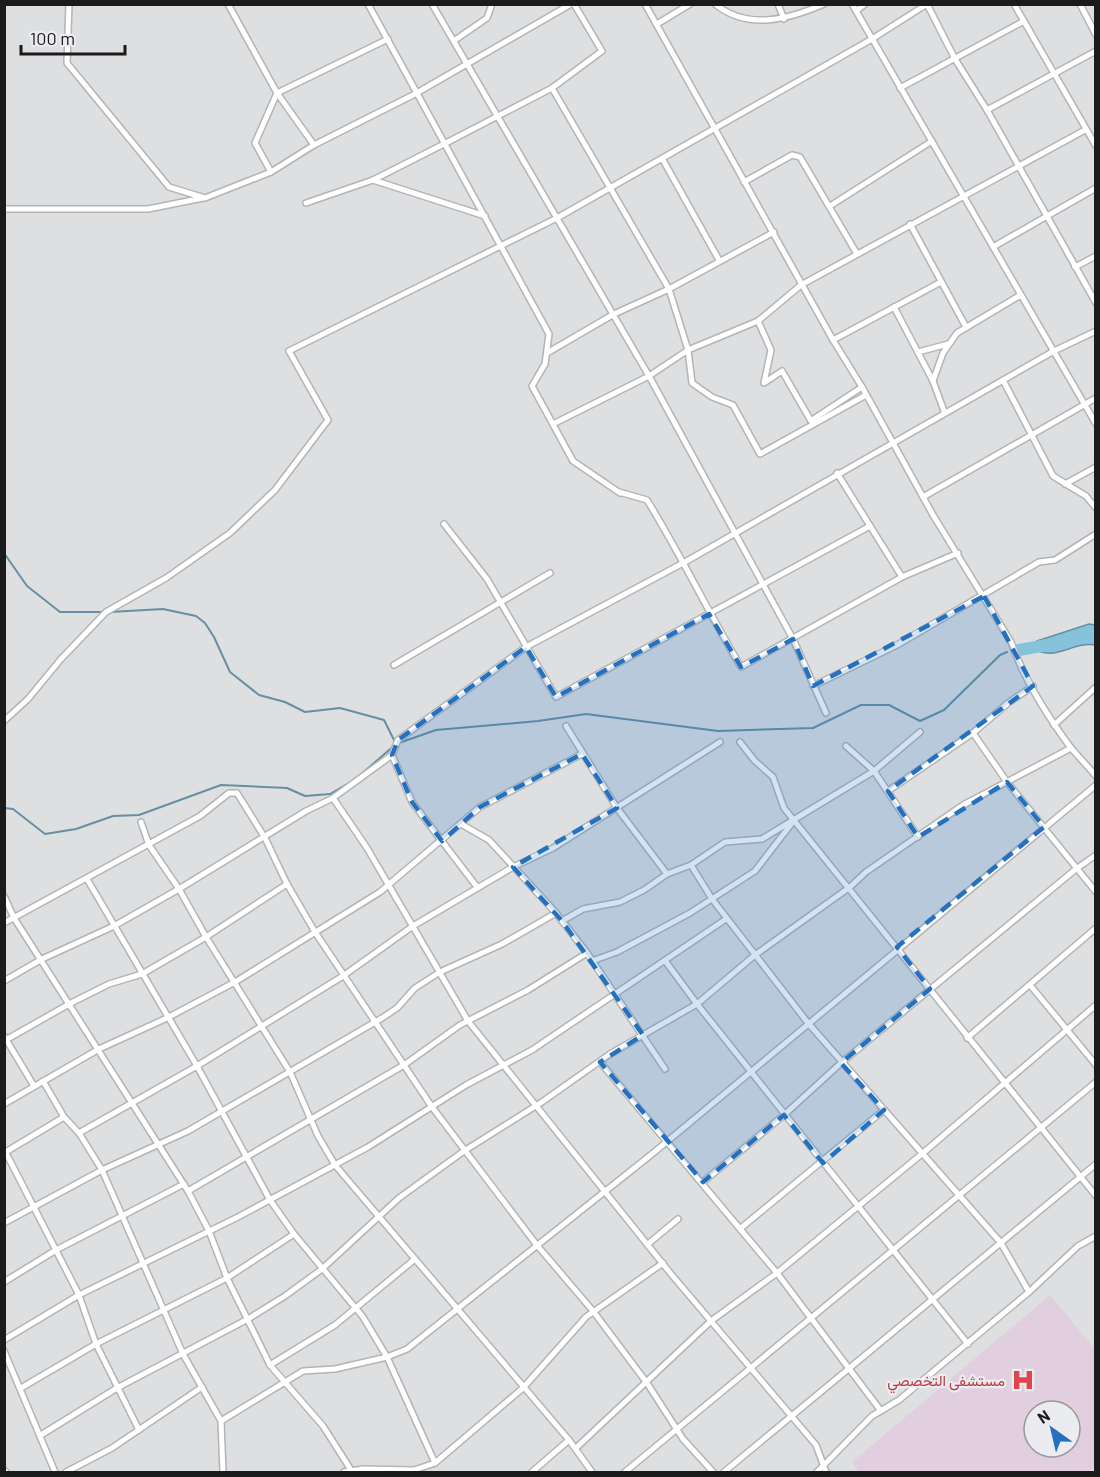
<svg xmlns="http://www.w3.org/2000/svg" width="1100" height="1477" font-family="Barlow,Vazirmatn,sans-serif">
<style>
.medical{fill:#e1cfe0;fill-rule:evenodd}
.water{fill:#86c2da;stroke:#6690a1;stroke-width:1.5}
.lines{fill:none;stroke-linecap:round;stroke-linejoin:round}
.stream{stroke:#6690a1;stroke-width:2}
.river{stroke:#86c2da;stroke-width:12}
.minor-casing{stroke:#b3b4b6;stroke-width:8}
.minor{stroke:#fff;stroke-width:5}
.marked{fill:#2471c1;fill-opacity:0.2;stroke:#2471c1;stroke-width:4.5;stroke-dasharray:12 8;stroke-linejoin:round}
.labels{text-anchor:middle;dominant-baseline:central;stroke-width:4.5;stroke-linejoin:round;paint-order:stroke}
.health-label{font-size:15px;fill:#be3a42;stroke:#ebecef;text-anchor:end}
</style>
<rect width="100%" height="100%" fill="#dedfe1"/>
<path class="medical" d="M1050,1295L1095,1349V1467L1088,1472H859L852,1462ZM1034,1411H1070V1447H1034Z"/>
<path class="water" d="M1089,624L1095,625V645C1072,641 1054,664 1031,647L1037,641Z"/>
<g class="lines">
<g class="stream">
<path d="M4,553L27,586L60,612H105"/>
<path d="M110,612L163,609L196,616L205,623L214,637L230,672L259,695L285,702L305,712L340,708L384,720L395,742"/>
<path d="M359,776L396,744L436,730L538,721L586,714L718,731L813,728L861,705H889L920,721L944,710L1000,655L1007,652"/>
<path d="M4,808L13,809L45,834L76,829L113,816L139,815L221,785L287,788L305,796L330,794L354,780"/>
</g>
<path class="river" d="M1019,650L1047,645"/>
<g class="minor-casing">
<g id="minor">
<path d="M69,4L67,63L169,187L205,198L271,172L314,145L415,94L571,4"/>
<path d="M228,4L277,93L314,145"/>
<path d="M368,4L549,334L545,364L532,386L573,461L620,493"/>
<path d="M432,4L649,376L793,639L826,713"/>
<path d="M715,4C748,31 789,19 824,4"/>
<path d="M778,4L784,19"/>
<path d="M852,4L1096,424"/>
<path d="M1014,4L1096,146"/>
<path d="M1080,4L1096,35"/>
<path d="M856,11L865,4"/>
<path d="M657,24L690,4"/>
<path d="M455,40L487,18L492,4"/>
<path d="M552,88L669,289L688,350L692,383L712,397L733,405L760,454L866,395"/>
<path d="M900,88L1024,21"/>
<path d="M987,110L1096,51"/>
<path d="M663,160L719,260"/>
<path d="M271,172L255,143L277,93L388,39"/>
<path d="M373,180L485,216"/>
<path d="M744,182L792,155L800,157L857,254"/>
<path d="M306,203L373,180L444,144L552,88L602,51L574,4"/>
<path d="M830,206L932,141"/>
<path d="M4,209H148L203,198"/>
<path d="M910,224L966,327"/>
<path d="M993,247L1096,188"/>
<path d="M1075,267L1096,256"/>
<path d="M894,307L933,381L944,411"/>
<path d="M758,321L771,350L764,383L782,371L811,421"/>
<path d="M833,340L941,282"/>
<path d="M918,352L948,344"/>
<path d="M547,353L614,314L669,289L774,232"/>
<path d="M1003,380L1053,476L1086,496L1096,508"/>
<path d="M933,381L943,353L957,333L1019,296"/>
<path d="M812,420L862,387"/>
<path d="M553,424L649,376L688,350L758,321L801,285L1085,130"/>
<path d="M837,473L902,577"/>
<path d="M1065,484L1096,467"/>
<path d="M619,492L647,500C681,555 708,612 741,667L902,577L958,553"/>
<path d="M923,497L1096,398"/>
<path d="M444,524L487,579L556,697L870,526"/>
<path d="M394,665L550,573"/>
<path d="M813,686L897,645L1039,562L1055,560L1096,534"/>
<path d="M4,721L28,699L61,659L106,612L166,578L230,533L275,490L328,420L289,351L557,218L872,39L927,4L955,59L987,110L1096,303"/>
<path d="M1054,725L1096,687"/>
<path d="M566,726L617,808L667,874"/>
<path d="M973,733L1007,782L1096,892"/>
<path d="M740,742L755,761L773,777L784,808L1096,1196"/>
<path d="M846,746L874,771L918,837"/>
<path d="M1071,748L1096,776"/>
<path d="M888,791L973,733L1008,703L1033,686"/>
<path d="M333,798L367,848L468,1021L671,1274L816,1445L826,1472"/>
<path d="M141,822L149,845L179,889L206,937L290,1072L318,1136L335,1165L569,1440L592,1472"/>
<path d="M461,824L489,840L556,913L587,953L665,1069"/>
<path d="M691,865L712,899L808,1023L1001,1243L1029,1292"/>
<path d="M87,879L197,1066L270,1200L294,1234L363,1317L387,1357L435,1463"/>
<path d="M477,887L412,802L392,755L398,740L526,647L685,562L1054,351L1096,331"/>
<path d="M4,896L14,918L188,1191L209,1231L227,1278L270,1365L323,1426L351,1470"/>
<path d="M562,921L583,909L620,902L644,890L667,874L691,865L725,842L762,839L874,771L920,732"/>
<path d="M4,923L200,816L229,793H237L265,838L287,884L315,932L432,1107L536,1244L593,1311L647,1383L683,1439L713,1472"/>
<path d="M592,961L617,952L690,913L755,871L792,823"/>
<path d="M666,962L697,1004L968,1344"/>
<path d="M4,981L42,959L114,926L179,889L306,811L333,798L392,755"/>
<path d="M1030,985L1096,1065"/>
<path d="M4,1036L34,1086"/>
<path d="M967,1038L1096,928"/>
<path d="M4,1041L71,1003L109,984L142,974L206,937L287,884"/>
<path d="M600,1062L777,1273L881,1411"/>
<path d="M43,1081L64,1117L79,1133L102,1170L183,1354L221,1421L223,1472"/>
<path d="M4,1104L99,1049L167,1018L235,982L380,892L480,807L582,754"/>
<path d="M79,1133L197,1066L343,976L413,926L513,867L553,848L720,742"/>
<path d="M4,1153L64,1117"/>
<path d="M6,1153L79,1295L96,1344L139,1430"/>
<path d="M703,1182L784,1115L841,1063L1076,869L1096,855"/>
<path d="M188,1191L404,1065L460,1025L528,990L587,953"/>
<path d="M4,1223L102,1170L188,1131L382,1018L397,1008L415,988L440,972L502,944L556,913"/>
<path d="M741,1228L884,1110"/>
<path d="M648,1244L678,1219"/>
<path d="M4,1282L56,1250L184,1184"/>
<path d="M4,1340L79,1295L238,1217L368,1147L466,1085L532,1050L726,919"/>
<path d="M4,1351L55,1472"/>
<path d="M270,1365L335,1325L415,1259"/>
<path d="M21,1388L96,1344L227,1278L294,1234"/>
<path d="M221,1421L303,1371L335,1369L387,1357L407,1349L652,1154L1096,785"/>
<path d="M41,1435L117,1388L248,1319L285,1296L322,1269L399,1198L464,1151L542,1102L610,1054L697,1004L755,955L850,887L866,872L963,805L1071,748C1048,717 1024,679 1011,642L933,515L862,387L833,340L645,4"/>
<path d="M576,1448L711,1321L777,1273L923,1153L1096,1005"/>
<path d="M4,1470L6,1472"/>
<path d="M66,1472L112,1448L202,1387"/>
<path d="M344,1472L363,1469L414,1470L435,1463L523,1388L586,1317L663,1263"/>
<path d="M532,1472L569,1440"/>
<path d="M625,1472L1096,1082"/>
<path d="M724,1472L1096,1164"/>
<path d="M817,1472L872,1416L899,1400L1029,1292L1078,1246L1096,1236"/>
</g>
</g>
<use href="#minor" class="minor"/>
</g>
<path class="marked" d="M984,596L1033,686L888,791L918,837L1007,782L1044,827L897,947L930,989L841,1063L884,1110L823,1163L784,1115L703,1182L600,1062L643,1035L562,921L513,867L617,808L582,754L480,807L442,841L412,802L392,755L398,740L526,647L556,697L709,614L741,667L793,639L813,686Z"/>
<defs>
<g id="hospital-bare" transform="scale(1.8)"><path d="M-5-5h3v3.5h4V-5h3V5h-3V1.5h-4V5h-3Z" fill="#e0444e" stroke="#ebecef" stroke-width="2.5" paint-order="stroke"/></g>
</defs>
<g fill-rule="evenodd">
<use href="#hospital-bare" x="1023" y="1380"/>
</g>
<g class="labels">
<g class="health-label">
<text x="1005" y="1380">مستشفى التخصصي</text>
</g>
</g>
<rect width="1100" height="1477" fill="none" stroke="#1b1b1c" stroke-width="12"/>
<g transform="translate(1052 1429) rotate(326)"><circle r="28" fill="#ebecef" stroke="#98989b" stroke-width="1.5"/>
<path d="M0-4.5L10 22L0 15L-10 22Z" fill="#2471c1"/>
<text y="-9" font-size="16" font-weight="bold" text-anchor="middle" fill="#1b1b1c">N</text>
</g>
<path d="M21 45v9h104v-9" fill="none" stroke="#1b1b1c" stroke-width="3"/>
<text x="30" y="45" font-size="18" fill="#1b1b1c" stroke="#ebecef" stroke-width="4.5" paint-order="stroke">100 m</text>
</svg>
